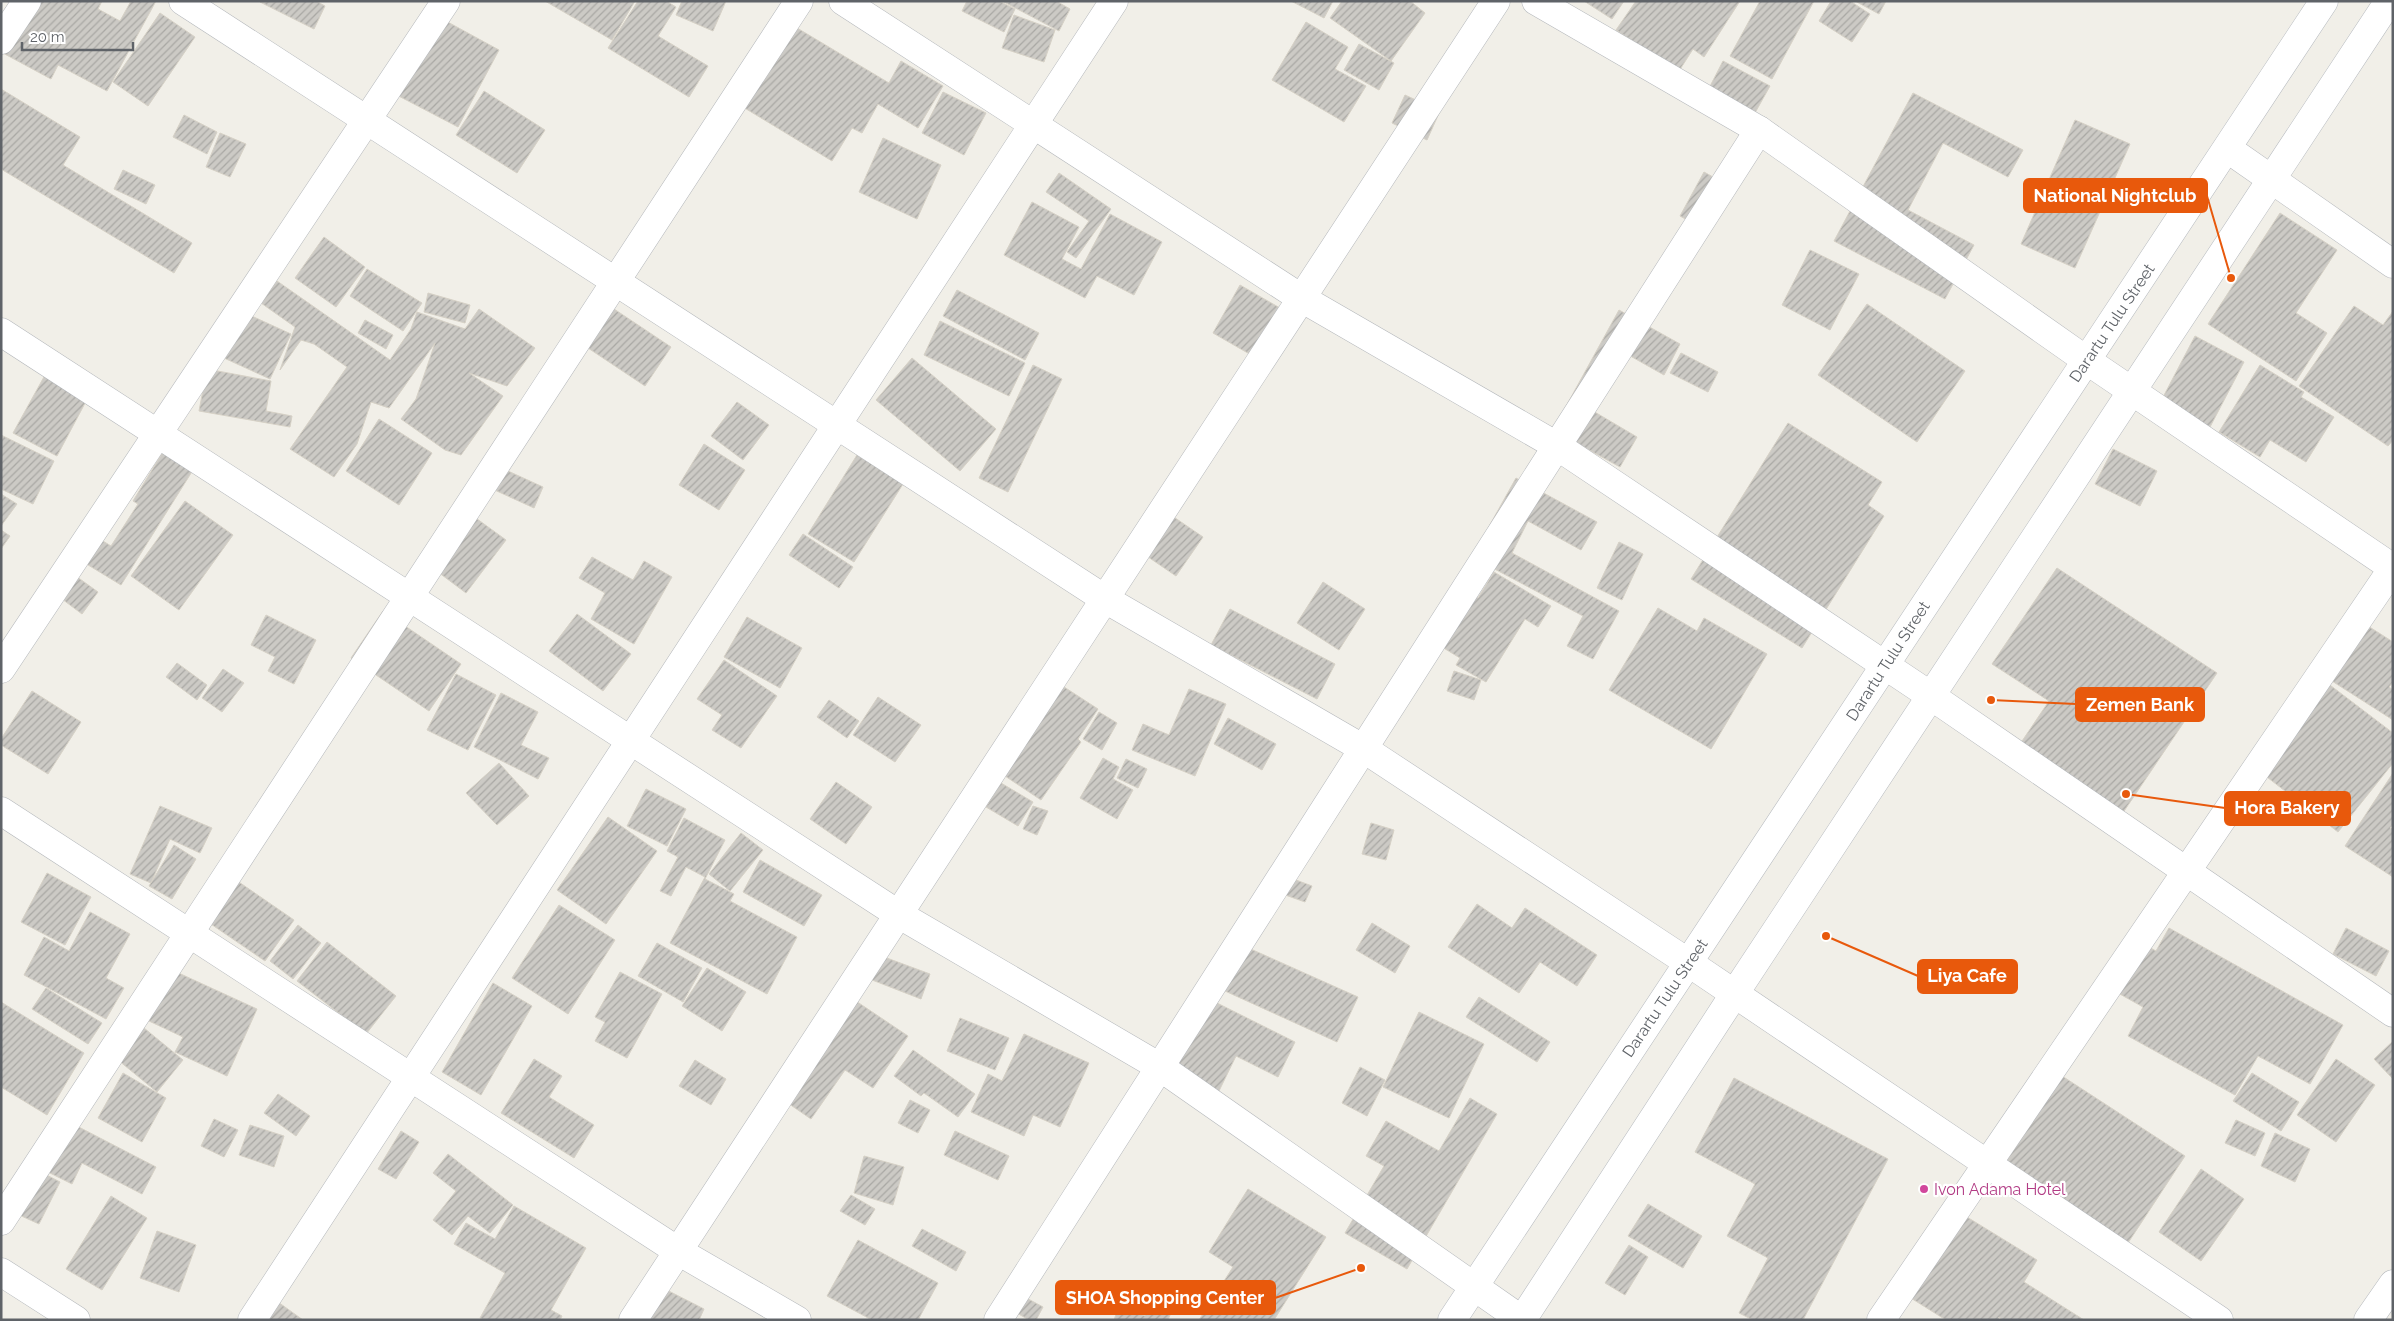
<svg xmlns="http://www.w3.org/2000/svg" width="2394" height="1321" font-family="Raleway,sans-serif">
<style>
.building{fill:url(#building-hatch);stroke:#d6d1c6}
.lines{fill:none;stroke-linecap:round;stroke-linejoin:round}
.street-casing{stroke:#b5b8bc;stroke-width:29}
.secondary-casing{stroke:#b6babf;stroke-width:29}
.street{stroke:#fff;stroke-width:28}
.secondary{stroke:#fff;stroke-width:28}
.hotel-dot{fill:#d1479c;stroke:#fff;stroke-width:2}
.labels{text-anchor:middle;dominant-baseline:central;stroke-width:4.5;stroke-linejoin:round;paint-order:stroke}
.street-label{font-size:16px;fill:#5f6368;stroke:#fff}
.hotel-label{font-size:16px;fill:#b23c85;stroke:#fff;text-anchor:start}
.leader{fill:none;stroke:#e8590c;stroke-width:2}
.callout-dot{fill:#e8590c;stroke:#fff;stroke-width:2}
.callout{fill:#e8590c;stroke:#e8590c;stroke-width:2}
.callout-label{font-size:18px;text-anchor:middle;font-weight:bold;fill:#fff}
</style>
<defs>
<pattern id="building-hatch" width="6" height="6" patternUnits="userSpaceOnUse" patternTransform="scale(1.25)"><rect width="6" height="6" fill="#cccac5"/><path d="M-1 1l2-2M0 6l6-6M5 7l2-2" fill="none" stroke="#a9a8a4"/></pattern>
</defs>
<rect width="100%" height="100%" fill="#f1efe8"/>
<g class="building">
<path d="M14,1H102L98,9L120,21L131,1H156L107,91L58,65L51,79L1,52Z"/>
<path d="M316,1L325,6L314,29L260,2Z"/>
<path d="M545,1H635L612,40Z"/>
<path d="M638,1H666L676,7L658,36L708,66L689,97L608,48Z"/>
<path d="M682,1H681H726L713,31L676,15Z"/>
<path d="M967,1H999L1015,9L1004,32L962,11Z"/>
<path d="M1002,1H1056L1070,9L1059,31Z"/>
<path d="M1291,1H1333L1324,18Z"/>
<path d="M1342,1H1410L1425,13L1391,61L1330,18Z"/>
<path d="M1584,1H1624L1612,19Z"/>
<path d="M1636,1H1740L1704,57L1693,49L1679,71L1616,30Z"/>
<path d="M1760,1H1814L1772,79L1730,56Z"/>
<path d="M1831,1H1850L1870,14L1852,42L1819,21Z"/>
<path d="M1855,1H1886L1879,14Z"/>
<path d="M160,13L195,37L148,106L113,82Z"/>
<path d="M433,14L499,50L458,127L391,92Z"/>
<path d="M1014,15L1055,30L1044,62L1002,48Z"/>
<path d="M787,22L889,83L901,61L943,86L918,128L878,104L862,133L852,128L832,161L738,104Z"/>
<path d="M1306,22L1348,47L1335,69L1366,86L1344,122L1272,80Z"/>
<path d="M1359,44L1394,63L1379,90L1344,70Z"/>
<path d="M1723,61L1770,86L1751,120L1705,96Z"/>
<path d="M1,89L80,137L63,165L192,243L174,273L1,169Z"/>
<path d="M484,91L545,130L517,173L456,135Z"/>
<path d="M943,92L986,113L964,155L922,133Z"/>
<path d="M1913,93L2023,150L2008,177L1943,143L1908,210L1974,245L1945,299L1834,241Z"/>
<path d="M1405,95L1440,111L1427,140L1392,123Z"/>
<path d="M184,115L217,132L207,154L173,137Z"/>
<path d="M2075,120L2130,144L2075,268L2021,244Z"/>
<path d="M220,133L246,144L230,177L206,167Z"/>
<path d="M883,138L941,165L917,219L859,192Z"/>
<path d="M123,170L155,185L146,204L114,189Z"/>
<path d="M1704,172L1731,187L1707,231L1680,216Z"/>
<path d="M1059,173L1111,209L1076,258L1067,252L1089,221L1046,192Z"/>
<path d="M1032,202L1079,227L1062,259L1081,269L1110,214L1162,242L1134,295L1097,276L1085,298L1004,255Z"/>
<path d="M2280,213L2337,250L2296,313L2327,333L2296,381L2208,324Z"/>
<path d="M324,237L365,267L336,307L295,278Z"/>
<path d="M1810,250L1859,274L1830,330L1782,305Z"/>
<path d="M367,269L422,303L403,331L350,296Z"/>
<path d="M277,281L390,360L411,329L417,312L465,329L479,309L535,348L507,386L469,373L503,396L461,455L445,450L401,419L416,399L435,343L389,408L371,402L357,444L334,477L290,449L347,367L314,344L301,340L280,370L295,327L261,303Z"/>
<path d="M1240,285L1280,308L1253,356L1213,333Z"/>
<path d="M957,290L1039,333L1025,360L943,316Z"/>
<path d="M428,293L470,305L465,323L424,312Z"/>
<path d="M602,301L671,347L645,386L576,340Z"/>
<path d="M1867,304L1965,371L1917,442L1818,375Z"/>
<path d="M2354,306L2383,325L2393,311V440L2388,446L2299,386Z"/>
<path d="M1619,310L1680,344L1664,375L1625,353L1593,411L1637,437L1620,467L1553,430Z"/>
<path d="M245,313L291,334L270,379L224,358Z"/>
<path d="M365,320L393,335L386,349L358,333Z"/>
<path d="M940,321L1025,363L1009,396L924,355Z"/>
<path d="M2195,336L2244,362L2210,427L2161,401Z"/>
<path d="M1681,353L1718,372L1708,392L1670,373Z"/>
<path d="M912,358L996,429L960,471L876,400Z"/>
<path d="M1033,365L1062,379L1008,492L979,478Z"/>
<path d="M2260,365L2304,392L2301,397L2334,417L2306,462L2270,440L2260,457L2219,432Z"/>
<path d="M50,366L92,390L57,456L13,433Z"/>
<path d="M207,369L271,381L266,411L292,416L290,427L199,411Z"/>
<path d="M737,402L769,425L743,460L711,436Z"/>
<path d="M379,419L432,453L399,505L346,471Z"/>
<path d="M1788,423L1882,482L1868,505L1884,516L1802,648L1691,579Z"/>
<path d="M1,435L54,461L33,504L1,489Z"/>
<path d="M704,444L745,470L719,510L679,485Z"/>
<path d="M2113,449L2157,471L2140,506L2095,484Z"/>
<path d="M163,452L193,470L121,585L75,557L90,533L111,546L138,504L133,501Z"/>
<path d="M857,455L903,484L854,562L808,534Z"/>
<path d="M497,466L543,487L534,508L488,487Z"/>
<path d="M1516,478L1597,522L1581,550L1528,521L1512,553L1619,611L1593,659L1567,646L1583,616L1472,557Z"/>
<path d="M1,494L17,504L1,526Z"/>
<path d="M185,501L233,535L179,610L131,576Z"/>
<path d="M1162,509L1203,537L1176,576L1135,548Z"/>
<path d="M473,516L506,540L466,593L434,569Z"/>
<path d="M1,530L10,536L1,549Z"/>
<path d="M803,534L853,567L839,588L789,555Z"/>
<path d="M1619,542L1643,554L1622,600L1597,588Z"/>
<path d="M592,557L633,580L644,561L672,577L634,644L591,619L605,593L579,578Z"/>
<path d="M2057,568L2217,673L2112,829L2012,756L2049,701L1992,664Z"/>
<path d="M1494,572L1551,606L1538,627L1525,619L1486,682L1456,665L1460,658L1424,636L1455,584L1478,598Z"/>
<path d="M73,574L98,592L82,614L58,596Z"/>
<path d="M1323,582L1365,609L1339,650L1297,623Z"/>
<path d="M1658,608L1697,631L1704,618L1767,654L1711,749L1609,690Z"/>
<path d="M1230,609L1335,664L1317,699L1211,645Z"/>
<path d="M383,611L461,664L429,711L351,658Z"/>
<path d="M577,614L631,654L603,691L549,651Z"/>
<path d="M266,615L316,640L294,684L268,671L275,657L251,645Z"/>
<path d="M747,617L802,648L780,688L724,657Z"/>
<path d="M2357,619L2393,642V682L2389,687L2393,690V720L2321,674Z"/>
<path d="M724,660L777,696L741,748L712,730L722,715L697,699Z"/>
<path d="M177,663L207,685L197,700L166,677Z"/>
<path d="M223,669L244,683L222,712L202,698Z"/>
<path d="M1454,671L1481,680L1474,700L1447,691Z"/>
<path d="M1041,672L1098,709L1078,739L1081,742L1041,800L996,770Z"/>
<path d="M456,674L496,695L468,750L427,730Z"/>
<path d="M2318,676L2393,733V763L2338,832L2254,767Z"/>
<path d="M1189,689L1226,704L1195,776L1132,750L1143,724L1169,735Z"/>
<path d="M32,691L81,722L48,774L1,745V739Z"/>
<path d="M501,693L538,712L521,745L549,758L538,779L474,747Z"/>
<path d="M878,697L921,725L895,762L853,735Z"/>
<path d="M829,700L859,721L847,738L817,717Z"/>
<path d="M1099,712L1117,723L1102,750L1083,739Z"/>
<path d="M1228,718L1276,744L1262,770L1214,744Z"/>
<path d="M1103,758L1119,767L1113,779L1133,790L1117,819L1080,798Z"/>
<path d="M1126,759L1147,769L1138,788L1117,778Z"/>
<path d="M499,763L529,796L497,825L466,793Z"/>
<path d="M2393,773V824L2390,828L2393,829V877L2345,846Z"/>
<path d="M836,782L872,807L846,844L810,819Z"/>
<path d="M1001,783L1033,802L1018,826L986,807Z"/>
<path d="M646,789L686,809L667,846L627,826Z"/>
<path d="M160,806L212,828L200,853L170,839L151,883L130,874Z"/>
<path d="M1033,806L1048,811L1037,835L1023,829Z"/>
<path d="M608,817L657,851L606,924L557,890Z"/>
<path d="M684,818L725,840L705,879L734,894L730,901L797,937L767,994L670,943L705,877L686,867L671,896L660,891L678,857L667,851Z"/>
<path d="M1371,823L1394,830L1386,860L1362,854Z"/>
<path d="M741,833L763,850L730,891L709,874Z"/>
<path d="M174,845L196,859L172,899L149,886Z"/>
<path d="M760,860L822,895L804,926L743,892Z"/>
<path d="M47,873L91,897L65,945L21,922Z"/>
<path d="M1280,874L1312,886L1305,902L1274,891Z"/>
<path d="M233,878L294,920L265,961L205,920Z"/>
<path d="M1477,904L1512,928L1525,908L1597,955L1577,986L1540,962L1519,993L1448,947Z"/>
<path d="M559,905L615,940L568,1014L512,978Z"/>
<path d="M90,912L130,934L106,978L124,988L106,1019L24,975L44,937L69,951Z"/>
<path d="M1372,923L1410,946L1395,973L1356,950Z"/>
<path d="M298,925L321,943L293,979L270,961Z"/>
<path d="M2169,928L2343,1025L2310,1084L2258,1056L2235,1095L2128,1036L2143,1007L2102,984L2129,936L2156,951Z"/>
<path d="M2346,928L2389,951L2376,976L2333,954Z"/>
<path d="M327,942L396,996L366,1034L297,981Z"/>
<path d="M657,943L702,968L683,1002L638,976Z"/>
<path d="M1244,946L1358,997L1337,1042L1225,991Z"/>
<path d="M876,954L930,974L921,999L867,978Z"/>
<path d="M707,968L746,992L722,1031L682,1006Z"/>
<path d="M172,970L257,1009L227,1076L175,1052L183,1037L149,1021Z"/>
<path d="M620,972L662,994L627,1058L595,1041L605,1022L595,1017Z"/>
<path d="M493,983L532,1006L481,1095L442,1072Z"/>
<path d="M46,988L102,1023L88,1044L32,1009Z"/>
<path d="M838,989L908,1036L873,1088L845,1070L811,1119L769,1090Z"/>
<path d="M1479,997L1550,1042L1537,1062L1466,1017Z"/>
<path d="M1209,999L1295,1042L1278,1077L1236,1056L1218,1093L1173,1071Z"/>
<path d="M1,1002L84,1053L47,1115L1,1087Z"/>
<path d="M1419,1012L1484,1044L1449,1118L1383,1087Z"/>
<path d="M960,1018L1009,1038L995,1070L947,1051Z"/>
<path d="M144,1028L183,1060L157,1092L118,1060Z"/>
<path d="M1024,1034L1089,1063L1060,1127L1033,1115L1024,1136L971,1112L988,1074L1002,1081Z"/>
<path d="M2393,1041V1078H2392L2374,1059Z"/>
<path d="M913,1050L975,1094L958,1117L924,1093L921,1096L894,1076Z"/>
<path d="M534,1059L562,1076L549,1097L594,1125L574,1158L501,1113Z"/>
<path d="M2336,1059L2375,1085L2336,1142L2297,1115Z"/>
<path d="M695,1060L726,1079L711,1105L679,1086Z"/>
<path d="M1360,1067L1385,1080L1367,1116L1342,1103Z"/>
<path d="M123,1073L166,1098L142,1142L98,1118Z"/>
<path d="M2252,1073L2299,1102L2281,1131L2233,1101Z"/>
<path d="M2062,1076L2185,1156L2124,1249L2001,1169Z"/>
<path d="M1734,1078L1888,1159L1803,1320H1753L1739,1313L1768,1258L1727,1236L1755,1184L1695,1152Z"/>
<path d="M278,1094L310,1116L296,1136L264,1113Z"/>
<path d="M1470,1098L1497,1114L1407,1269L1345,1233L1384,1166L1366,1156L1386,1121L1439,1151Z"/>
<path d="M910,1100L930,1110L918,1133L898,1123Z"/>
<path d="M214,1119L238,1130L224,1157L201,1146Z"/>
<path d="M2236,1120L2265,1133L2255,1156L2225,1143Z"/>
<path d="M71,1123L156,1167L142,1194L82,1163L72,1184L46,1171Z"/>
<path d="M250,1125L284,1136L274,1167L239,1155Z"/>
<path d="M401,1131L419,1142L396,1179L378,1169Z"/>
<path d="M955,1131L1009,1156L998,1180L944,1155Z"/>
<path d="M2275,1133L2310,1149L2295,1182L2261,1166Z"/>
<path d="M448,1154L513,1205L490,1233L468,1216L452,1235L433,1220L456,1191L433,1173Z"/>
<path d="M864,1156L904,1167L893,1205L854,1193Z"/>
<path d="M2201,1169L2244,1199L2201,1261L2159,1232Z"/>
<path d="M39,1171L60,1182L39,1224L17,1214Z"/>
<path d="M1248,1189L1326,1237L1274,1320H1199L1233,1267L1209,1252Z"/>
<path d="M851,1195L875,1209L865,1225L840,1211Z"/>
<path d="M111,1196L147,1218L102,1290L66,1269Z"/>
<path d="M1648,1204L1702,1236L1683,1268L1628,1236Z"/>
<path d="M514,1206L586,1248L551,1310L562,1316L560,1320H484L480,1318L505,1273L454,1244L466,1223L495,1239Z"/>
<path d="M1949,1206L2037,1260L2024,1282L2084,1320H2003L1999,1317L1998,1320H1946L1898,1290Z"/>
<path d="M922,1229L966,1252L956,1271L912,1246Z"/>
<path d="M157,1231L196,1245L179,1292L140,1278Z"/>
<path d="M858,1240L938,1283L918,1320H872L827,1296Z"/>
<path d="M1629,1245L1648,1257L1625,1295L1605,1283Z"/>
<path d="M653,1283L704,1309L699,1320H634Z"/>
<path d="M1019,1294L1043,1307L1036,1320H1029L1010,1309Z"/>
<path d="M1154,1294L1175,1303L1168,1320H1114L1119,1306L1145,1316Z"/>
<path d="M278,1302L303,1320H266Z"/>
</g>
<g class="lines">
<g class="street-casing">
<g id="street">
<path d="M183,1L1105,599L1364,749L1689,963L2219,1320"/>
<path d="M843,1L1301,298L1557,446L1931,696L2393,1013"/>
<path d="M1536,1L1759,130L2086,360L2393,568"/>
<path d="M1,40L27,1"/>
<path d="M2228,149L2393,264"/>
<path d="M1,332L898,914L1160,1067L1522,1320"/>
<path d="M1,669L446,1"/>
<path d="M1,811L678,1251L797,1320"/>
<path d="M1,1221L799,1"/>
<path d="M1,1272L76,1320"/>
<path d="M252,1320L1114,1"/>
<path d="M633,1320L1496,1"/>
<path d="M998,1320L1759,130"/>
<path d="M1881,1320L2393,568"/>
<path d="M2368,1320L2393,1284"/>
</g>
</g>
<g class="secondary-casing">
<g id="secondary">
<path d="M1452,1320L2324,1"/>
<path d="M1522,1320L1735,993L2389,1"/>
</g>
</g>
<use href="#street" class="street"/>
<use href="#secondary" class="secondary"/>
</g>
<circle class="hotel-dot" cx="1924" cy="1189" r="5"/>
<g class="labels">
<g class="street-label">
<text transform="translate(2112 323) rotate(-56)">Darartu Tulu Street</text>
<text transform="translate(1888 661) rotate(-57)">Darartu Tulu Street</text>
<text transform="translate(1665 998) rotate(-56)">Darartu Tulu Street</text>
</g>
<g class="hotel-label">
<text x="1934" y="1189">Ivon Adama Hotel</text>
</g>
</g>
<path class="leader" d="M2231 278L2207 196M1991 700L2076 704M2126 794L2225 808M1826 936L1918 976M1361 1268L1275 1298"/>
<g class="callout-dot">
<circle cx="2231" cy="278" r="5"/>
<circle cx="1991" cy="700" r="5"/>
<circle cx="2126" cy="794" r="5"/>
<circle cx="1826" cy="936" r="5"/>
<circle cx="1361" cy="1268" r="5"/>
</g>
<g class="callout">
<rect x="2024" y="179" width="183" height="33" rx="5"/>
<rect x="2076" y="688" width="128" height="33" rx="5"/>
<rect x="2225" y="792" width="125" height="33" rx="5"/>
<rect x="1918" y="960" width="99" height="33" rx="5"/>
<rect x="1056" y="1281" width="219" height="33" rx="5"/>
</g>
<g class="callout-label">
<text x="2115" y="202">National Nightclub</text>
<text x="2140" y="711">Zemen Bank</text>
<text x="2287" y="814">Hora Bakery</text>
<text x="1967" y="982">Liya Cafe</text>
<text x="1165" y="1304">SHOA Shopping Center</text>
</g>
<rect width="2394" height="1321" fill="none" stroke="#5f6368" stroke-width="5"/>
<path d="M22 42v8h111v-8" fill="none" stroke="#5f6368" stroke-width="2.5"/>
<text x="30" y="42" font-size="15" fill="#5f6368" stroke="#ffffff" stroke-width="4" paint-order="stroke">20 m</text>
</svg>
